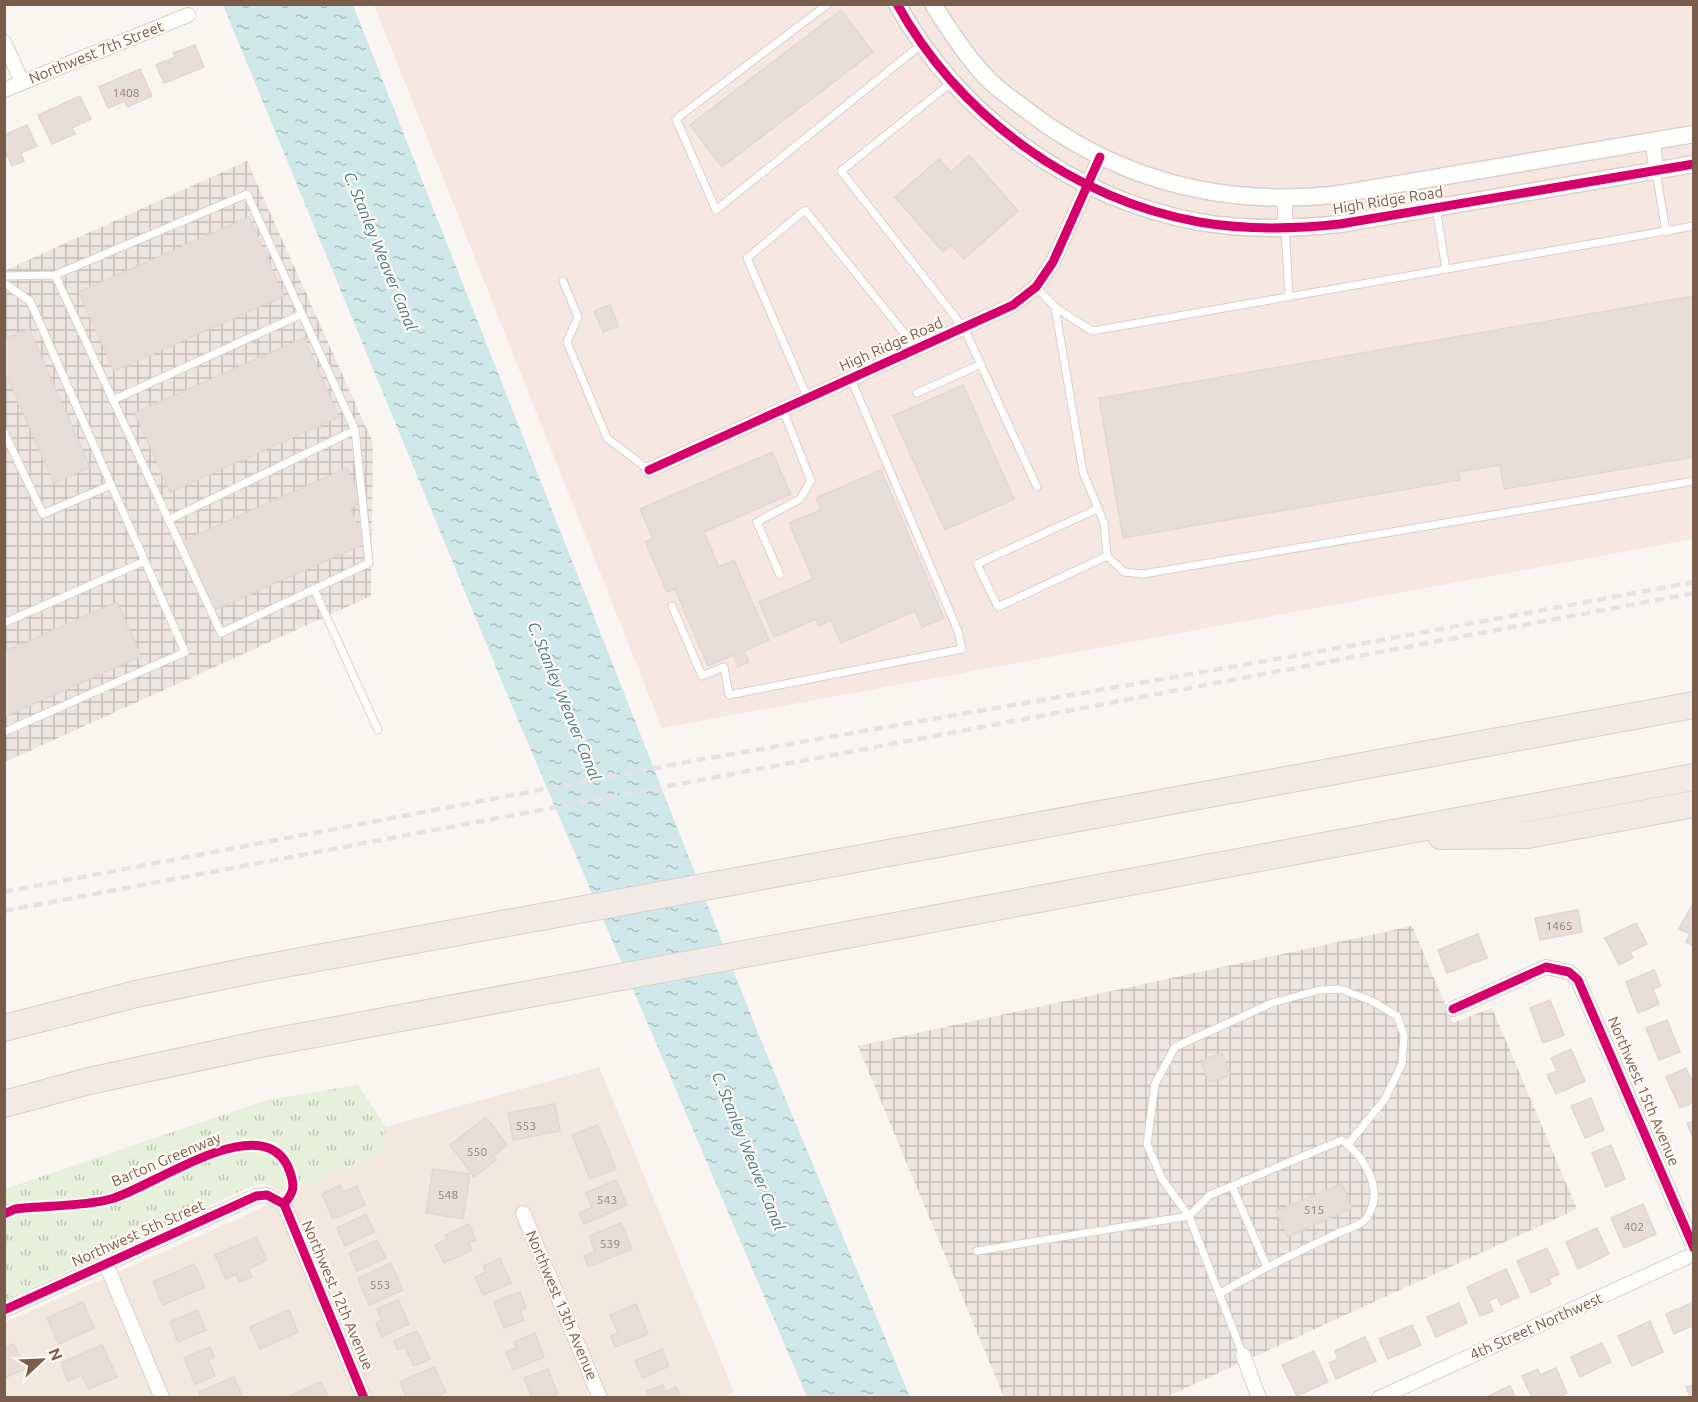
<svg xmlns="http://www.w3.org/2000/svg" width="1698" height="1402" font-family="Ubuntu,sans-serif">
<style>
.residential{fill:#f2e8de}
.commercial{fill:#f6e8e1}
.industrial{fill:url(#industrial-grid)}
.park{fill:url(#park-tufts)}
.water{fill:url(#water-ripples)}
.building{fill:#e6ded7;stroke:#e2d8d2;stroke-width:1.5}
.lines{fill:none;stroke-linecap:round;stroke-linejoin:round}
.service-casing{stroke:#d7d1cb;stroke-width:9}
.minor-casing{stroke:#d7d1cb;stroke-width:16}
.tertiary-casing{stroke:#d7d1cb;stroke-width:19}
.motorway-casing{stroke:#dad1cc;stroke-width:28}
.service{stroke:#fefefd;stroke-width:7}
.minor{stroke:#fefefd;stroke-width:14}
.tertiary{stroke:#fefefd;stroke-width:16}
.motorway{stroke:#f2eae7;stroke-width:26}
.rail{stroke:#e6e3e7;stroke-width:4.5;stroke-dasharray:9 6;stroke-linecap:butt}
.cycleway-casing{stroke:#fffaf3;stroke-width:13}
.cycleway{stroke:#d6006c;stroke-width:9}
.labels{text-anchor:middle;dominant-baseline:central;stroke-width:4.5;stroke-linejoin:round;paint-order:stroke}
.number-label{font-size:12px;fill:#977e72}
.street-label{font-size:15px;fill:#7a5c4d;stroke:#fffaf3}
.water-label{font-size:16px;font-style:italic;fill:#437c86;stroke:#fffaf3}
</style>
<defs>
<pattern id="industrial-grid" width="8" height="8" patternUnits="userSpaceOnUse" patternTransform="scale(1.5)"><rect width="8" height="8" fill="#ede5e0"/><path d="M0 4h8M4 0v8" fill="none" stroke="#c5bdb8"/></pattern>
<pattern id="park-tufts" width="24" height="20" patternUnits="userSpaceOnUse" patternTransform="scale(1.5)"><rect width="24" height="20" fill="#e7f0db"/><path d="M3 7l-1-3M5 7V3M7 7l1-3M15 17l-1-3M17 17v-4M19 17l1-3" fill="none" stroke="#c0c6b4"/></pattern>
<pattern id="water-ripples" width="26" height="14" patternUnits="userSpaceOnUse" patternTransform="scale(1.5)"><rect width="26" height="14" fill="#d0e8ea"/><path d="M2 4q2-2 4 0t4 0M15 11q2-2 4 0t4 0" fill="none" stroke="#aebfc0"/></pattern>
</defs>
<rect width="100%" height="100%" fill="#f9f5f0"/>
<path class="residential" d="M599,1067L734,1392L724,1398L5,1397L4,1323L255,1211L286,1193L383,1153L386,1127Z"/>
<path class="commercial" d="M374,5H1693V539L662,728Z"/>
<g class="industrial">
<path d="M247,161L373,443L371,596L5,762L4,271Z"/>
<path d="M1412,926L1453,1023L1492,1008L1577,1209L1166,1397H1004L858,1046Z"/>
</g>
<path class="park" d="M358,1085L386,1127L383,1153L286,1193L266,1184L254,1185L5,1300V1189L267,1100Z"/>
<path class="water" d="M223,5H353L760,1038L910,1397H807L512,706Z"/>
<g class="building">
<path d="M841,10L873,52L722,167L690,125Z"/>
<path d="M195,45L204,67L164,83L156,65L175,57L173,53Z"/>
<path d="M140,69L152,96L127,107L125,101L108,108L99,87Z"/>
<path d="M80,96L91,119L72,128L75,134L52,144L38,115Z"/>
<path d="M27,125L37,146L21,153L24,161L12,166L4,149V135Z"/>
<path d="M969,155L1018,211L964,259L951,245L943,252L895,197L939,159L951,172Z"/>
<path d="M249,217L284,296L114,371L79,292Z"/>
<path d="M1694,296V457L1504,489L1500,465L1458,472L1460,480L1123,538L1099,398Z"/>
<path d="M610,305L619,326L603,332L594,311Z"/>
<path d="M29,329L90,467L54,483L4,370V340Z"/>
<path d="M304,338L339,417L170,492L135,413Z"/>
<path d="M963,385L1014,499L945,530L893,416Z"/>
<path d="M772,452L791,494L704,532L719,567L734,560L769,640L744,651L749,662L738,667L733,655L708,666L675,589L667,592L645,542L653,539L640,509Z"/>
<path d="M347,468L362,502L350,508L366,543L214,610L183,541Z"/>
<path d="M881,470L944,618L922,627L915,611L841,643L831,620L819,626L816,619L774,637L759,602L813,579L789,523L821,510L816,498Z"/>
<path d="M117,602L141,656L4,717V652Z"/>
<path d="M1693,903L1694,904V946L1686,942L1690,934L1679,929Z"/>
<path d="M1578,910L1582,932L1540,940L1535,918Z"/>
<path d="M1636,923L1647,944L1630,952L1633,958L1619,965L1605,938Z"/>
<path d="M1478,934L1487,958L1447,973L1438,950Z"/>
<path d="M1654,970L1661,986L1653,989L1659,1004L1638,1013L1626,982Z"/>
<path d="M1550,1000L1564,1035L1543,1043L1530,1008Z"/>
<path d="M1667,1020L1680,1052L1659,1060L1646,1028Z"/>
<path d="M1571,1049L1585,1081L1556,1094L1547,1075L1557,1071L1551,1058Z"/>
<path d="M1222,1053L1230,1075L1210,1083L1201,1061Z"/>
<path d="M1686,1068L1694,1085V1102L1680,1108L1666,1077Z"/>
<path d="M1591,1098L1604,1130L1585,1138L1571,1106Z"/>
<path d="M555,1104L560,1131L513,1140L508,1113Z"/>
<path d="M486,1117L507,1145L493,1156L496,1160L474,1177L450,1145Z"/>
<path d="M1694,1121V1141L1687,1123Z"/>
<path d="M598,1125L616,1169L590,1179L572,1135Z"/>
<path d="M1611,1145L1625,1179L1606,1187L1592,1153Z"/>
<path d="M433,1169L470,1174L463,1219L426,1213Z"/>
<path d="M616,1180L627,1205L584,1224L579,1213L592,1207L586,1193Z"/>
<path d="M1342,1184L1352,1208L1287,1237L1276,1211Z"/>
<path d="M340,1185L343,1192L357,1186L365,1205L333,1219L322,1194Z"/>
<path d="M1643,1204L1656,1234L1624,1248L1611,1218Z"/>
<path d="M366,1214L374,1232L345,1246L337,1228Z"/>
<path d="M621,1223L632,1249L588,1267L584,1256L595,1252L589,1236Z"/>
<path d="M469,1224L476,1240L469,1243L472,1250L444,1263L435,1245L447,1239L445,1235Z"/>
<path d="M1597,1228L1609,1254L1578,1269L1566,1242Z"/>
<path d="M256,1237L267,1260L248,1269L252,1277L239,1282L236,1274L226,1279L215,1255Z"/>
<path d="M377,1240L386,1258L357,1271L349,1253Z"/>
<path d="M1547,1248L1559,1274L1549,1279L1551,1284L1531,1293L1517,1261Z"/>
<path d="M500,1258L511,1283L483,1295L475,1277L486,1272L483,1266Z"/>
<path d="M391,1263L403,1290L369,1305L358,1278Z"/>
<path d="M194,1264L205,1287L163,1305L153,1282Z"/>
<path d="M1506,1269L1519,1297L1501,1305L1497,1297L1489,1301L1493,1311L1480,1316L1467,1287Z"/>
<path d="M520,1292L526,1308L520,1310L524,1320L504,1328L494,1302Z"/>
<path d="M398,1300L409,1324L382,1337L376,1323L382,1320L377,1309Z"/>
<path d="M83,1302L94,1328L59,1344L47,1318Z"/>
<path d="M1694,1302V1325L1674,1334L1666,1314Z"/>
<path d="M1459,1303L1467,1323L1436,1337L1427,1317Z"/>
<path d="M636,1304L648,1334L615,1347L611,1336L618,1333L610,1315Z"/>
<path d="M197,1310L206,1330L178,1342L170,1322Z"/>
<path d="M289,1310L298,1332L260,1349L250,1327Z"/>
<path d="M1650,1321L1663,1352L1632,1366L1618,1336Z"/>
<path d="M1412,1325L1421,1345L1388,1359L1379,1339Z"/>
<path d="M417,1331L430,1359L414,1366L405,1347L398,1350L394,1341Z"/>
<path d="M535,1333L544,1357L513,1370L506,1352L516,1348L514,1342Z"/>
<path d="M1365,1337L1376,1361L1336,1379L1329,1363L1338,1359L1335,1351Z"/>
<path d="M1602,1343L1611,1362L1580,1377L1571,1357Z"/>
<path d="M14,1344L25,1369L4,1378V1348Z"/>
<path d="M102,1345L117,1377L89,1389L82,1375L68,1381L61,1363Z"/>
<path d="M210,1347L214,1357L208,1360L215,1376L195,1384L184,1358Z"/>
<path d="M662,1349L669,1366L643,1378L635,1361Z"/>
<path d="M1314,1351L1328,1382L1297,1396L1282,1365Z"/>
<path d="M434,1367L446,1392L434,1398H407L400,1382Z"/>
<path d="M1556,1368L1567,1393L1556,1398H1532L1522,1376L1538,1369L1540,1375Z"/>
<path d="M548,1369L558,1394L548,1398H532L524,1378Z"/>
<path d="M234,1377L243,1398H201L199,1392Z"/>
<path d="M321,1382L328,1398H287V1397Z"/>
<path d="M1694,1384V1398H1691L1686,1387Z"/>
<path d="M663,1385L665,1392L676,1387L681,1398H650L647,1391Z"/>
<path d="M1510,1386L1516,1398H1484Z"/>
</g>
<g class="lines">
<g class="service-casing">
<g id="service">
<path d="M828,4L676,119L716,210L922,44"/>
<path d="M952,82L841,171L964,328L1037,487"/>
<path d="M1656,171L1666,232"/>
<path d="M1436,208L1446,269"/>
<path d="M1285,227L1289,297"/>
<path d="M4,276L55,275L247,194L355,430L369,563L221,633L55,275"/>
<path d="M563,281L578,317L567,342L607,438L649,470"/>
<path d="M4,283L30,301L185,652L4,732"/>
<path d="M1036,287L1055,307L1092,331L1694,226"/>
<path d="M1055,307L1083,472L1104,523L1107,556L1124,572L1143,574L1694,481"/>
<path d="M917,393L981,364"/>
<path d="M808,399L747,258L805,210L917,349"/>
<path d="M113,400L302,314"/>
<path d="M4,432L43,514L111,485"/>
<path d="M1097,509L977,564L998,607L1107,556"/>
<path d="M168,520L355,430"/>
<path d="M780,575L757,522L800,499L811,481L783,410"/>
<path d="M314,589L378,730"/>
<path d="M672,606L702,676L724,667L729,695L962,649L958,631L851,379"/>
<path d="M4,623L145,561"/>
<path d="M1232,1186L1267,1267"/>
<path d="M977,1251L1189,1216L1243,1355"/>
<path d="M1219,1294C1257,1271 1297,1252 1338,1233C1346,1229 1361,1226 1366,1219C1386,1191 1365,1157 1342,1140L1210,1195L1189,1216L1162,1179L1147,1144L1155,1084L1175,1047L1272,1003L1319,990L1340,989L1372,1001L1397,1016L1404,1035L1402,1064L1385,1099L1348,1144"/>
</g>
</g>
<g class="minor-casing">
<g id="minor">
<path d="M4,42L22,82"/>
<path d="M4,90L188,15"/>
<path d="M1653,141L1656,171"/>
<path d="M1285,227V198"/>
<path d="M649,470L1013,305L1036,287L1053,262L1100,157"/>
<path d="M1453,1009L1546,967L1569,972L1578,980L1694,1248"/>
<path d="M523,1213L600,1398"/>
<path d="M106,1264L162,1398"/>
<path d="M4,1310L256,1196L267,1195L284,1204L364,1398"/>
<path d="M1243,1355L1259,1398"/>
<path d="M1379,1398L1694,1254"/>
</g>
</g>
<g class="tertiary-casing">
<g id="tertiary">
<path d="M897,4C959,116 1073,199 1199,222C1245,230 1294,229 1340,224L1694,164"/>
<path d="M933,4C949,30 966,56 987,78C1000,92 1018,103 1033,115C1122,181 1223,206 1333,195L1694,134"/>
</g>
</g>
<g class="motorway-casing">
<g id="motorway">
<path d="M1441,836L1527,835L1694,804"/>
<path d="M4,1028L136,994L252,970L1694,705"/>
<path d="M4,1104L89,1081L261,1044L1694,777"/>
</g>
</g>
<use href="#service" class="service"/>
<use href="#minor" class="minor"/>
<use href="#tertiary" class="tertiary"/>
<use href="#motorway" class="motorway"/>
<g class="rail">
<path d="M4,892L686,762L1306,654L1694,582"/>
<path d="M4,911L1694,593"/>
</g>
<g class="cycleway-casing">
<g id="cycleway">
<path d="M897,4C959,116 1073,199 1199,222C1245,230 1294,229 1340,224L1694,164"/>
<path d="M649,470L1013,305L1036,287L1053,262L1100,157"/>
<path d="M1453,1009L1546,967L1569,972L1578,980L1694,1248"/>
<path d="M284,1204L364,1398"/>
<path d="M4,1214L15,1209C47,1205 80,1207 111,1199C152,1188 267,1103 290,1172C295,1187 294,1192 284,1204"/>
<path d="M4,1310L256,1196L267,1195L284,1204"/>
</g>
</g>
<use href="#cycleway" class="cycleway"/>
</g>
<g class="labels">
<g class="number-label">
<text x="126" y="92">1408</text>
<text x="1559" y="925">1465</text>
<text x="526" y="1125">553</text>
<text x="477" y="1151">550</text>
<text x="448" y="1194">548</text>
<text x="607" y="1199">543</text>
<text x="1314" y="1209">515</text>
<text x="1634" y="1226">402</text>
<text x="610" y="1243">539</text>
<text x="380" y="1284">553</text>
</g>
<g class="street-label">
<text transform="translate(96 52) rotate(-22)">Northwest 7th Street</text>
<text transform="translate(1388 200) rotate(-9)">High Ridge Road</text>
<text transform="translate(891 344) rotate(-24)">High Ridge Road</text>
<text transform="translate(1644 1091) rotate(67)">Northwest 15th Avenue</text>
<text transform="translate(166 1159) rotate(-23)">Barton Greenway</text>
<text transform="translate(138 1233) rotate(-24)">Northwest 5th Street</text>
<text transform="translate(338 1295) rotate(67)">Northwest 12th Avenue</text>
<text transform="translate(562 1305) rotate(67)">Northwest 13th Avenue</text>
<text transform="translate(1536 1326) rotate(-24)">4th Street Northwest</text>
</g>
<g class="water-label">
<text transform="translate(381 251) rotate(68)">C. Stanley Weaver Canal</text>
<text transform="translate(565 701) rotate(68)">C. Stanley Weaver Canal</text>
<text transform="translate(749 1151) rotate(68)">C. Stanley Weaver Canal</text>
</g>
</g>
<rect width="1698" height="1402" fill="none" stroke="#7a5c4d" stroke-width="12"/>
<g transform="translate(42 1360) rotate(67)" stroke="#fffaf3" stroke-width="4.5" paint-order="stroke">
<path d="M0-4.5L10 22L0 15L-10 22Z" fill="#7a5c4d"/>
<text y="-9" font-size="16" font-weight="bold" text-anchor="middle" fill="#7a5c4d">N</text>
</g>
</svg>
